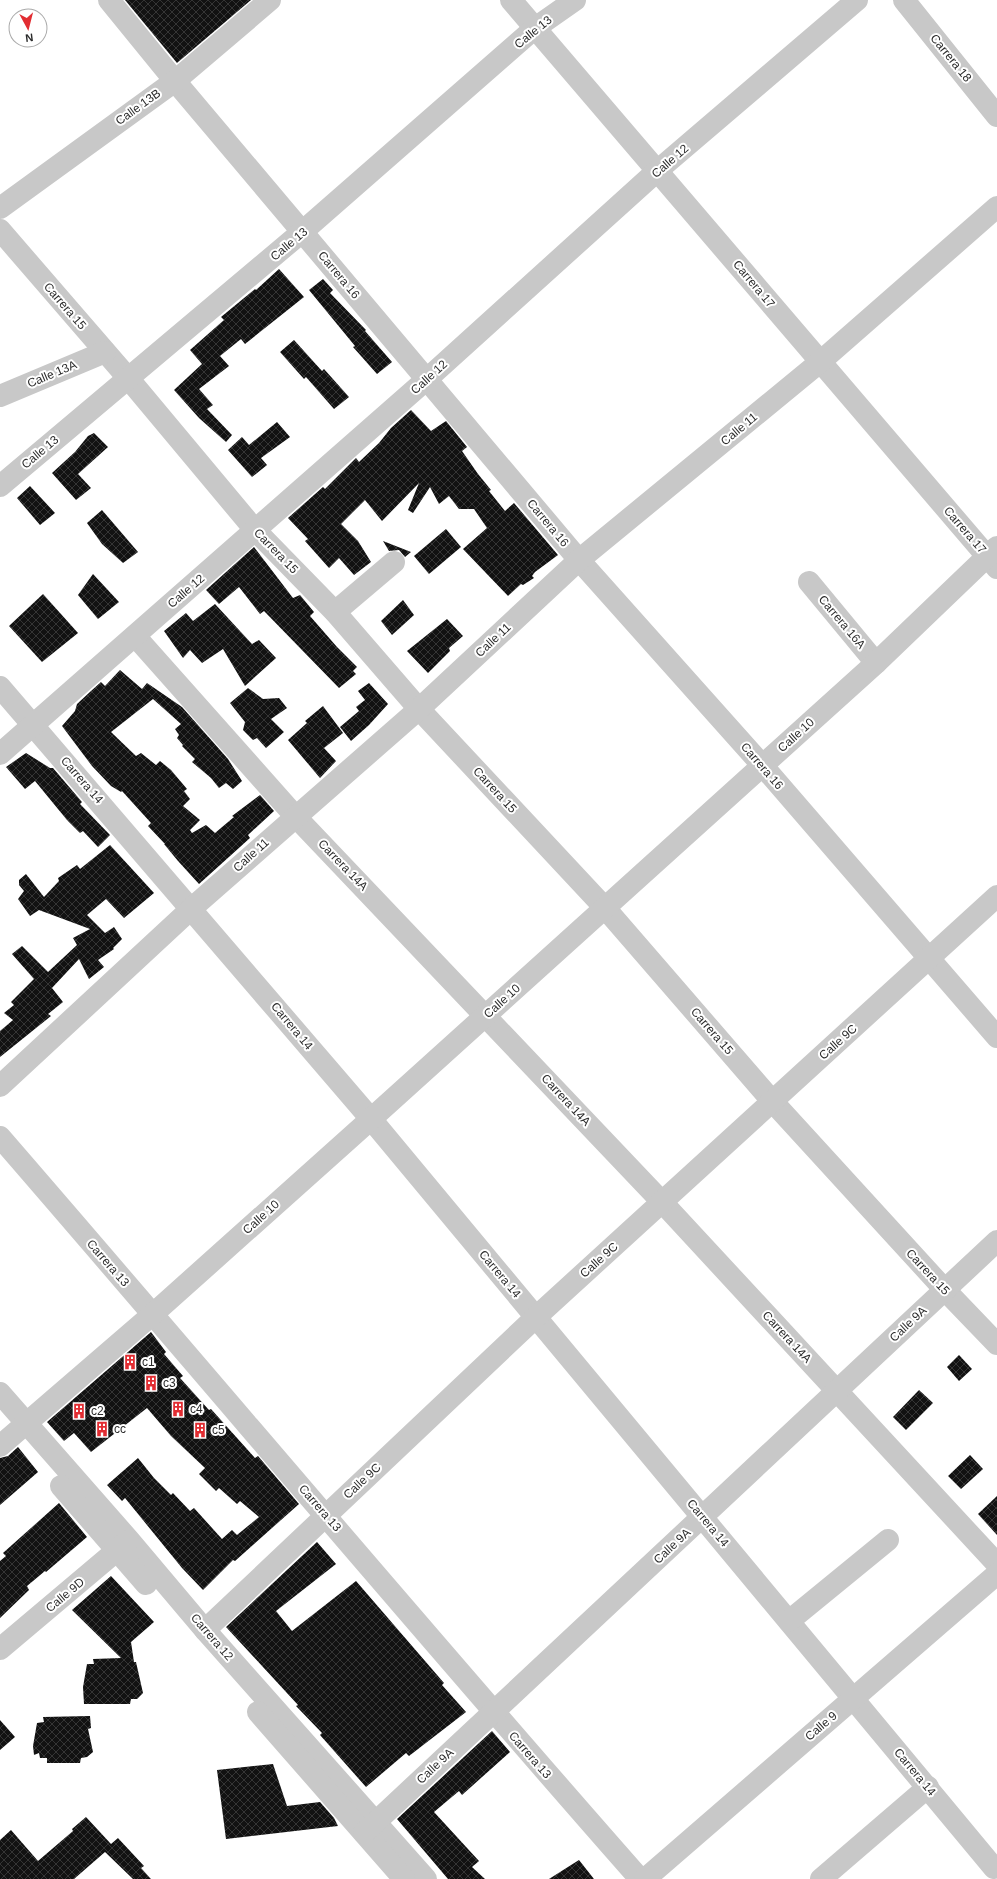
<svg xmlns="http://www.w3.org/2000/svg" width="997" height="1879" font-family="Arial,sans-serif">
<style>
.building{fill:url(#building-cross-hatch)}
.lines{fill:none;stroke-linecap:round;stroke-linejoin:round}
.minor{stroke:#c8c8c8;stroke-width:22}
.labels{text-anchor:middle;dominant-baseline:central;stroke-width:4;stroke-linejoin:round;paint-order:stroke}
.street-label{font-size:12px;fill:#2b2b2b;stroke:#fff}
.poi-label{font-size:12px;fill:#2b2b2b;stroke:#fff;text-anchor:start}
</style>
<defs>
<pattern id="building-cross-hatch" width="8" height="8" patternUnits="userSpaceOnUse"><rect width="8" height="8" fill="#121212"/><path d="M0 0l8 8M0 8l8-8" fill="none" stroke="#353535"/></pattern>
</defs>
<rect width="100%" height="100%" fill="#fff"/>
<g class="building">
<path d="M125,0H251L177,63Z"/>
<path d="M279,269L304,297L245,344L241,339L220,356L229,366L199,389L213,405L207,409L232,435L226,442L199,418L174,390L202,364L190,350L224,320L221,317L255,289L256,290Z"/>
<path d="M323,279L333,290L330,293L366,330L365,331L392,362L377,374L353,347L355,346L309,290Z"/>
<path d="M294,340L322,371L324,369L349,397L334,409L306,377L304,379L280,352Z"/>
<path d="M411,410L431,431L446,421L467,447L462,451L478,474L491,490L489,491L505,511L514,503L558,555L535,572L532,576L534,578L523,585L521,584L508,596L463,549L487,528L474,509H459L449,496L439,504L430,487L413,513L408,510L419,483L382,521L365,500L341,524L358,541L371,562L354,575L339,558L329,568L305,541L308,539L288,518L323,487L325,489L356,458L359,462L379,443L391,428Z"/>
<path d="M277,422L290,437L261,458L267,465L252,477L228,450L242,437L249,445Z"/>
<path d="M94,433L108,447L78,474L91,488L76,500L52,473L75,452L88,436Z"/>
<path d="M30,486L55,513L40,525L17,498Z"/>
<path d="M102,510L138,552L123,563L102,544L87,523Z"/>
<path d="M446,529L461,547L429,574L414,556Z"/>
<path d="M383,541L411,552L405,557L399,550L389,551Z"/>
<path d="M254,547L293,598L300,595L314,612L310,616L337,647L357,667L353,671L356,674L339,688L264,611L260,614L239,587L219,604L206,590Z"/>
<path d="M93,574L119,602L98,619L78,595Z"/>
<path d="M43,594L78,633L42,662L9,626Z"/>
<path d="M403,600L414,615L392,635L381,621Z"/>
<path d="M215,604L252,644L259,640L276,658L245,686L223,649L202,663L190,650L183,658L164,631L186,613L193,621Z"/>
<path d="M447,619L463,636L449,648L450,651L428,673L407,651Z"/>
<path d="M120,670L142,689L147,683L182,707L228,759L242,781L233,789L226,783L219,788L211,778L192,762L195,759L182,746L183,745L177,738L179,735L175,729L181,724L153,699L111,732L136,756L141,753L156,765L160,761L171,770L187,789L184,791L190,799L183,806L200,820L190,830L192,833L206,825L215,833L234,817L232,816L260,795L274,811L248,835L250,838L199,884L178,861L164,844H165L148,826L151,823L122,791L121,792L111,786L92,766L62,726L75,711L77,704L91,691L101,682L105,686Z"/>
<path d="M369,683L388,704L369,725L351,741L340,727L359,711L356,707L365,700L358,691Z"/>
<path d="M248,688L263,699L279,698L287,708L271,719L284,732L266,748L257,738L253,740L243,730L245,722L230,703Z"/>
<path d="M323,706L343,733L324,748L336,761L320,778L288,740L307,723L305,721Z"/>
<path d="M26,753L50,768H53L82,802L80,804L110,835L98,847L83,831L80,833L67,820L35,781L25,789L6,767Z"/>
<path d="M110,845L154,893L124,918L106,899L87,915L105,933L114,927L122,939L113,948L114,949L98,960L104,967L89,979L79,959L52,988L63,1002L48,1014L51,1016L0,1057V1031L13,1020L4,1013L14,1005L11,1002L34,979L12,954L22,946L48,972L77,945L73,938L90,929L39,910L30,916L18,899L24,891L19,885V880L26,874L44,897L59,881L58,878L77,865L80,869Z"/>
<path d="M151,1332L166,1352L164,1354L183,1376L180,1378L209,1410L211,1409L255,1458L258,1456L299,1504L235,1561L233,1560L203,1590L182,1568L125,1498L122,1501L107,1485L138,1458L154,1478L171,1495L173,1493L190,1511L194,1508L222,1539L232,1530L237,1535L259,1517L240,1501L237,1504L219,1488L216,1491L199,1474L205,1468L171,1436L147,1408L91,1452L74,1433L64,1441L47,1422Z"/>
<path d="M959,1355L972,1369L959,1381L947,1367Z"/>
<path d="M919,1390L933,1403L906,1430L893,1417Z"/>
<path d="M18,1447L38,1472L0,1505V1458L8,1456Z"/>
<path d="M970,1455L983,1469L961,1489L948,1476Z"/>
<path d="M997,1496V1535L978,1514Z"/>
<path d="M59,1503L87,1537L46,1572L45,1571L27,1586L29,1590L0,1618V1561L6,1556L3,1553Z"/>
<path d="M317,1542L336,1564L276,1611L292,1631L356,1581L444,1683L442,1685L466,1712L409,1756L406,1753L366,1787L320,1735L322,1733L296,1706L298,1705L226,1627Z"/>
<path d="M111,1576L154,1622L131,1642L134,1662H136L143,1693L137,1699H131L130,1704H84L83,1687L87,1664H94L93,1659L121,1658L72,1610Z"/>
<path d="M90,1716L91,1728L88,1729L93,1752L87,1757L81,1758L80,1763H47V1758H40L39,1753L34,1755L33,1746L37,1723L44,1722L43,1717Z"/>
<path d="M0,1720L15,1737L0,1750Z"/>
<path d="M492,1731L510,1752L462,1795L459,1791L434,1812L479,1861L472,1867L485,1879H448L397,1819Z"/>
<path d="M273,1764L287,1806L320,1802L334,1818L338,1826L226,1839L217,1770Z"/>
<path d="M86,1817L111,1844L118,1838L144,1866L141,1868L151,1879H133L105,1852L74,1879H0V1840L11,1830L38,1861L73,1831L72,1829Z"/>
<path d="M579,1860L594,1879H549Z"/>
</g>
<g class="lines">
<g class="minor">
<path d="M109,0L175,81L579,560L762,765L997,1037"/>
<path d="M511,0L997,568"/>
<path d="M904,0L997,116"/>
<path d="M0,208L175,81L270,0"/>
<path d="M0,230L128,378L255,530L335,612L419,709L605,908L773,1102L945,1290L997,1344"/>
<path d="M0,396L105,352"/>
<path d="M0,486L302,232L535,28L575,0"/>
<path d="M809,582L876,663"/>
<path d="M335,612L394,562"/>
<path d="M135,636L295,816L662,1202L997,1564"/>
<path d="M0,687L371,1119L994,1868"/>
<path d="M0,754L427,379L657,171L857,0"/>
<path d="M0,1086L192,908L419,709L579,560L820,362L997,207"/>
<path d="M0,1137C214,1384 424,1634 640,1879"/>
<path d="M0,1393L129,1540L205,1630L426,1879"/>
<path d="M0,1446L153,1314L371,1119L876,663L997,547"/>
<path d="M61,1486L146,1584"/>
<path d="M789,1621L888,1540"/>
<path d="M205,1630L536,1317L997,896"/>
<path d="M0,1649L128,1541"/>
<path d="M258,1712L404,1879"/>
<path d="M364,1833L997,1241"/>
<path d="M645,1879L997,1574"/>
<path d="M821,1879L928,1787"/>
</g>
</g>
<defs>
<g id="building-bare" transform="scale(1.2)"><path d="M-4-6H4V6H1V3H-1V6H-4ZM-2.5-4.3h1.7v1.8h-1.7ZM.8-4.3h1.7v1.8H.8ZM-2.5-1h1.7V.8h-1.7ZM.8-1h1.7V.8H.8Z" fill="#e22d32" stroke="#fff" stroke-width="2.5" paint-order="stroke"/></g>
</defs>
<g fill-rule="evenodd">
<use href="#building-bare" x="130" y="1362"/>
<use href="#building-bare" x="151" y="1383"/>
<use href="#building-bare" x="178" y="1409"/>
<use href="#building-bare" x="79" y="1411"/>
<use href="#building-bare" x="102" y="1429"/>
<use href="#building-bare" x="200" y="1430"/>
</g>
<g class="labels">
<g class="street-label">
<text transform="translate(533 32) rotate(-39)">Calle 13</text>
<text transform="translate(951 58) rotate(51)">Carrera 18</text>
<text transform="translate(138 107) rotate(-36)">Calle 13B</text>
<text transform="translate(670 161) rotate(-41)">Calle 12</text>
<text transform="translate(289 244) rotate(-40)">Calle 13</text>
<text transform="translate(339 275) rotate(50)">Carrera 16</text>
<text transform="translate(754 284) rotate(50)">Carrera 17</text>
<text transform="translate(65 306) rotate(49)">Carrera 15</text>
<text transform="translate(52 374) rotate(-23)">Calle 13A</text>
<text transform="translate(429 377) rotate(-42)">Calle 12</text>
<text transform="translate(739 429) rotate(-40)">Calle 11</text>
<text transform="translate(40 452) rotate(-40)">Calle 13</text>
<text transform="translate(548 523) rotate(50)">Carrera 16</text>
<text transform="translate(965 530) rotate(49)">Carrera 17</text>
<text transform="translate(276 551) rotate(46)">Carrera 15</text>
<text transform="translate(186 591) rotate(-41)">Calle 12</text>
<text transform="translate(842 622) rotate(50)">Carrera 16A</text>
<text transform="translate(493 640) rotate(-43)">Calle 11</text>
<text transform="translate(796 735) rotate(-42)">Calle 10</text>
<text transform="translate(762 766) rotate(49)">Carrera 16</text>
<text transform="translate(82 780) rotate(49)">Carrera 14</text>
<text transform="translate(495 790) rotate(47)">Carrera 15</text>
<text transform="translate(251 855) rotate(-42)">Calle 11</text>
<text transform="translate(343 865) rotate(46)">Carrera 14A</text>
<text transform="translate(502 1001) rotate(-42)">Calle 10</text>
<text transform="translate(292 1026) rotate(50)">Carrera 14</text>
<text transform="translate(712 1031) rotate(49)">Carrera 15</text>
<text transform="translate(838 1042) rotate(-42)">Calle 9C</text>
<text transform="translate(566 1100) rotate(47)">Carrera 14A</text>
<text transform="translate(261 1217) rotate(-42)">Calle 10</text>
<text transform="translate(599 1260) rotate(-42)">Calle 9C</text>
<text transform="translate(108 1263) rotate(49)">Carrera 13</text>
<text transform="translate(928 1272) rotate(47)">Carrera 15</text>
<text transform="translate(500 1274) rotate(50)">Carrera 14</text>
<text transform="translate(908 1324) rotate(-43)">Calle 9A</text>
<text transform="translate(787 1337) rotate(47)">Carrera 14A</text>
<text transform="translate(362 1481) rotate(-43)">Calle 9C</text>
<text transform="translate(320 1508) rotate(49)">Carrera 13</text>
<text transform="translate(708 1523) rotate(50)">Carrera 14</text>
<text transform="translate(672 1546) rotate(-43)">Calle 9A</text>
<text transform="translate(65 1595) rotate(-40)">Calle 9D</text>
<text transform="translate(212 1637) rotate(49)">Carrera 12</text>
<text transform="translate(821 1726) rotate(-41)">Calle 9</text>
<text transform="translate(530 1755) rotate(49)">Carrera 13</text>
<text transform="translate(435 1766) rotate(-43)">Calle 9A</text>
<text transform="translate(915 1772) rotate(50)">Carrera 14</text>
</g>
<g class="poi-label">
<text x="142" y="1362">c1</text>
<text x="163" y="1383">c3</text>
<text x="190" y="1409">c4</text>
<text x="91" y="1411">c2</text>
<text x="114" y="1429">cc</text>
<text x="212" y="1430">c5</text>
</g>
</g>
<g transform="translate(28 28) rotate(173)"><circle r="19" fill="#ffffff" stroke="#aaaaaa"/>
<path d="M0-3L7 15L0 10L-7 15Z" fill="#e22d32"/>
<text y="-6" font-size="11" font-weight="bold" text-anchor="middle" fill="#2b2b2b">N</text>
</g>
</svg>
